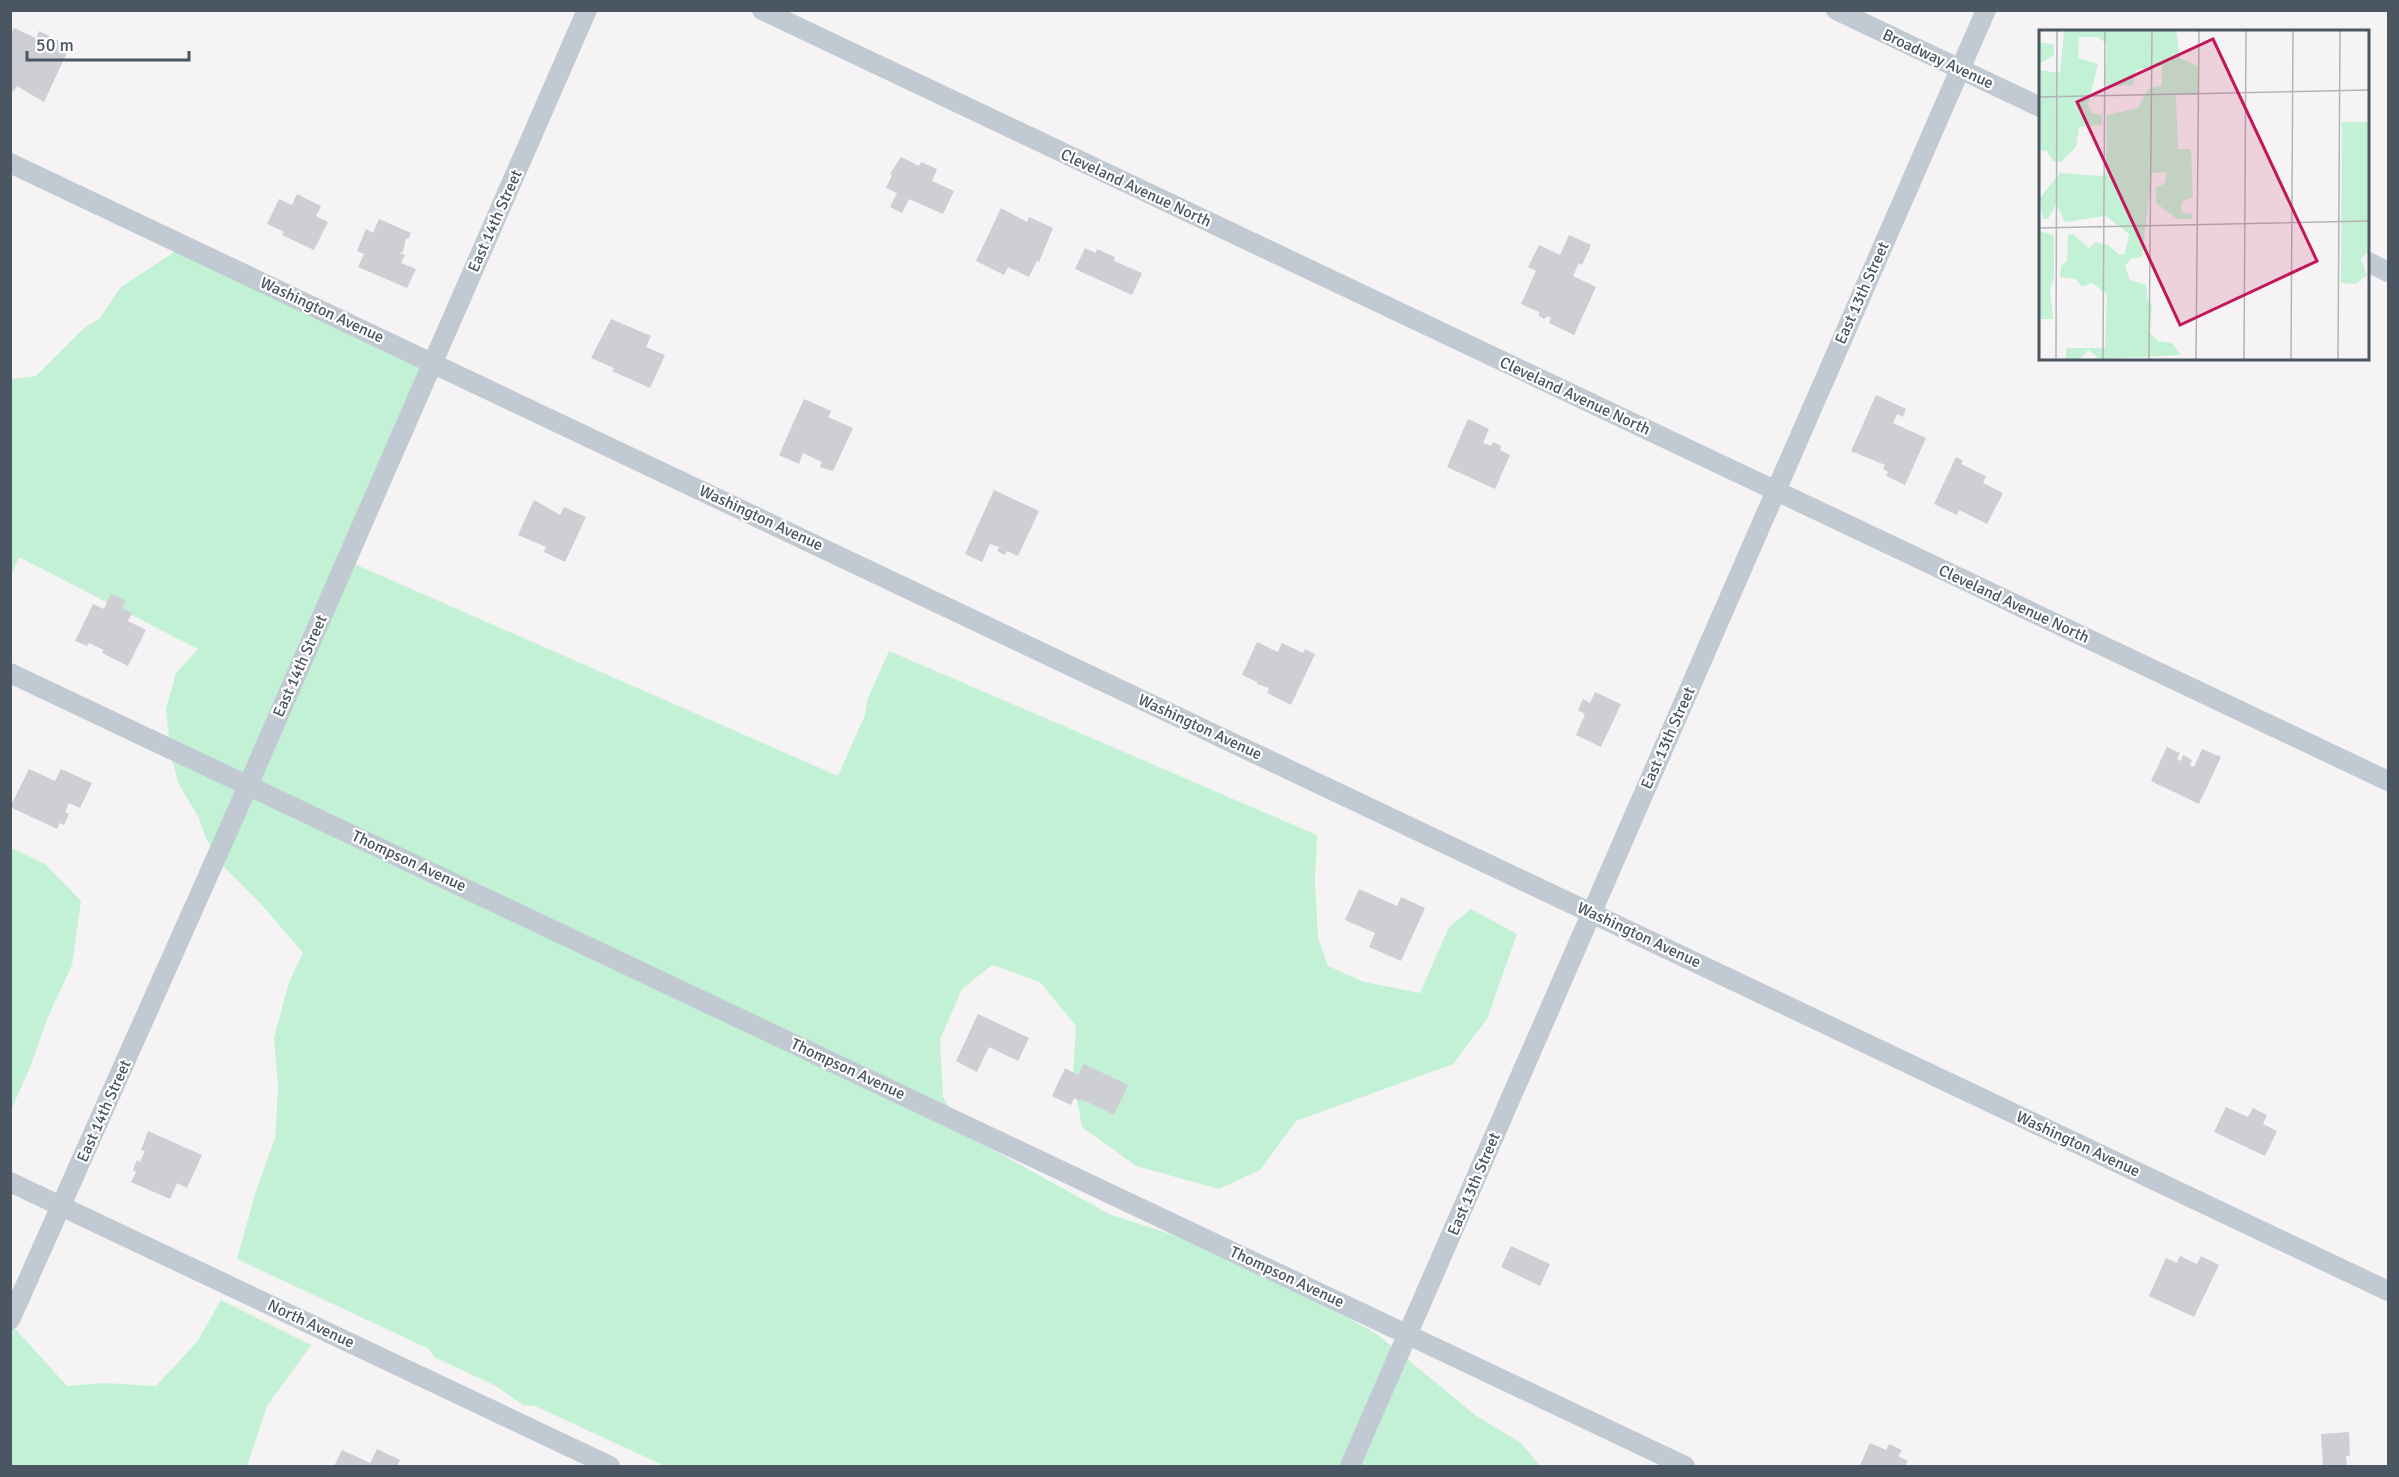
<svg xmlns="http://www.w3.org/2000/svg" width="2399" height="1477" font-family="Signika,sans-serif">
<style>
.green{fill:#c3f1d5}
.building{fill:#cdcfd5}
.lines{fill:none;stroke-linecap:round;stroke-linejoin:round}
.minor{stroke:#c1cad2;stroke-width:20}
.labels{text-anchor:middle;dominant-baseline:central;stroke-width:4.5;stroke-linejoin:round;paint-order:stroke}
.street-label{font-size:16px;fill:#4a5661;stroke:#fff}
.inset-road{fill:none;stroke:#b1b4b9;stroke-width:1.5}
.view{fill:#c2185b;fill-opacity:0.15;stroke:#c2185b;stroke-width:3}
.inset-edge{fill:none;stroke:#4a5661;stroke-width:3}
</style>
<rect width="100%" height="100%" fill="#f5f3f3"/>
<g class="green">
<path d="M179,249L440,371L343,559L838,776L865,715L868,698L889,651L1317,835L1315,881L1318,938L1328,966L1364,982L1420,993L1449,927L1471,909L1517,934L1487,1019L1453,1064L1296,1121L1260,1170L1219,1189L1136,1166L1082,1127L1073,1076L1076,1026L1040,982L992,965L962,989L940,1039L943,1097L963,1133L1109,1214L1210,1247L1305,1294L1377,1334L1475,1415L1522,1444L1540,1466H665L535,1406L523,1405L496,1386L434,1357L429,1349L237,1259L256,1191L275,1138L278,1087L274,1038L289,982L303,953L261,904L220,863L206,838L198,816L179,785L171,756L166,709L176,673L198,649L19,557L11,576V379L36,376L83,329L100,318L121,287Z"/>
<path d="M11,848L45,864L81,901L72,965L48,1017L30,1067L11,1110Z"/>
<path d="M221,1300L311,1345L267,1406L247,1466H11L10,1323L67,1386L104,1383L156,1386L197,1342Z"/>
</g>
<g class="building">
<path d="M14,28L36,38L39,31L70,46L44,102L17,86L14,91L10,89V36Z"/>
<path d="M901,157L919,166L921,162L937,169L932,181L954,191L943,214L909,199L902,213L890,207L897,193L886,188L892,175L890,174Z"/>
<path d="M297,194L321,206L316,216L328,222L314,250L282,235L284,232L267,224L279,199L292,205Z"/>
<path d="M1001,208L1027,222L1029,217L1053,228L1039,262L1037,261L1029,277L1008,267L1004,275L976,261Z"/>
<path d="M379,219L411,233L408,239L406,238L403,252L399,253L405,255L401,263L416,269L407,288L358,267L364,254L357,251L366,229L373,233Z"/>
<path d="M1569,235L1591,245L1582,265L1579,263L1573,276L1596,287L1574,335L1549,323L1551,318L1548,316L1544,319L1539,316V312L1521,304L1536,271L1528,267L1539,245L1560,255Z"/>
<path d="M1085,248L1096,253L1097,249L1115,257L1114,261L1142,273L1132,295L1075,269Z"/>
<path d="M611,319L651,336L646,347L665,355L650,388L612,371L614,368L591,358Z"/>
<path d="M1876,395L1906,409L1903,417L1897,414L1893,423L1926,438L1905,485L1886,476L1888,472L1883,469L1885,465L1851,451Z"/>
<path d="M804,399L831,411L828,417L853,428L833,471L820,467L822,462L803,453L799,464L779,455Z"/>
<path d="M1468,419L1489,429L1483,443L1491,446L1493,442L1501,446L1500,450L1510,455L1495,489L1447,467Z"/>
<path d="M1956,457L1963,461L1961,464L1986,476L1983,483L2003,493L1987,524L1959,510L1957,515L1934,504Z"/>
<path d="M994,490L1039,511L1018,556L1007,551L1005,555L997,551L999,547L990,544L982,562L965,554Z"/>
<path d="M534,500L560,515L564,507L586,517L565,562L544,552L546,547L518,535Z"/>
<path d="M111,594L126,601L122,608L132,613L128,621L146,630L128,666L102,653L104,650L89,643L87,646L75,641L93,604L104,609Z"/>
<path d="M1257,642L1278,652L1282,643L1303,653L1305,649L1315,654L1291,705L1267,693L1269,688L1257,684V682L1242,675Z"/>
<path d="M1595,692L1621,704L1601,747L1576,735L1585,714L1578,710L1583,699L1590,703Z"/>
<path d="M2167,747L2180,753L2177,759L2181,761L2183,755L2192,760L2190,765L2194,767L2202,749L2221,757L2199,804L2151,781Z"/>
<path d="M29,769L55,781L61,769L92,783L80,808L69,803L65,812L69,814L64,825L60,823L57,829L10,807Z"/>
<path d="M1359,889L1397,906L1401,897L1425,908L1401,961L1369,947L1375,933L1345,920Z"/>
<path d="M978,1014L1029,1038L1018,1061L989,1047L977,1072L956,1061Z"/>
<path d="M1084,1064L1128,1085L1114,1115L1081,1099L1080,1101L1074,1098L1071,1105L1052,1096L1065,1068L1078,1075Z"/>
<path d="M2226,1107L2248,1117L2253,1108L2267,1115L2263,1124L2277,1131L2265,1156L2214,1132Z"/>
<path d="M148,1131L202,1155L187,1188L177,1183L170,1199L131,1182L136,1172L133,1170L137,1160L140,1162L145,1151L141,1150Z"/>
<path d="M1511,1246L1550,1264L1540,1286L1501,1267Z"/>
<path d="M2180,1256L2197,1264L2201,1256L2219,1265L2194,1317L2149,1296L2166,1258L2177,1263Z"/>
<path d="M2349,1432L2350,1456H2346L2347,1466H2323L2321,1434Z"/>
<path d="M1870,1443L1886,1450L1889,1444L1902,1450L1898,1456L1908,1461L1905,1466H1865L1860,1465Z"/>
<path d="M377,1449L400,1460L397,1466H334L342,1450L370,1463Z"/>
</g>
<g class="lines">
<g class="minor">
<path d="M762,10L2388,781"/>
<path d="M1836,10L2040,107"/>
<path d="M10,163L2388,1291"/>
<path d="M2368,262L2388,272"/>
<path d="M10,673L1685,1466"/>
<path d="M10,1182L610,1466"/>
<path d="M10,1320L232,822L587,10"/>
<path d="M1350,1466L1986,10"/>
</g>
</g>
<g class="labels">
<g class="street-label">
<text transform="translate(1938 59) rotate(25)">Broadway Avenue</text>
<text transform="translate(1136 188) rotate(25)">Cleveland Avenue North</text>
<text transform="translate(495 221) rotate(-66)">East 14th Street</text>
<text transform="translate(1862 293) rotate(-66)">East 13th Street</text>
<text transform="translate(322 310) rotate(25)">Washington Avenue</text>
<text transform="translate(1575 396) rotate(25)">Cleveland Avenue North</text>
<text transform="translate(761 518) rotate(25)">Washington Avenue</text>
<text transform="translate(2014 604) rotate(25)">Cleveland Avenue North</text>
<text transform="translate(300 666) rotate(-66)">East 14th Street</text>
<text transform="translate(1200 727) rotate(25)">Washington Avenue</text>
<text transform="translate(1668 738) rotate(-66)">East 13th Street</text>
<text transform="translate(409 861) rotate(25)">Thompson Avenue</text>
<text transform="translate(1639 935) rotate(25)">Washington Avenue</text>
<text transform="translate(848 1069) rotate(25)">Thompson Avenue</text>
<text transform="translate(104 1111) rotate(-66)">East 14th Street</text>
<text transform="translate(2078 1144) rotate(25)">Washington Avenue</text>
<text transform="translate(1474 1184) rotate(-67)">East 13th Street</text>
<text transform="translate(1287 1277) rotate(25)">Thompson Avenue</text>
<text transform="translate(311 1324) rotate(25)">North Avenue</text>
</g>
</g>
<g transform="translate(2039 30)">
<rect width="330" height="330" fill="#f5f3f3"/>
<path d="M25,1H137L141,28L159,36V65H137L139,119H152L154,167L144,171L142,177L144,183L154,184L153,189H138L117,173V158L126,153L128,142L113,143L103,227L93,228L86,236L91,250L107,255L109,272L113,274L111,303L119,311L133,313L142,325L61,329L49,320L41,329H27V318H66L68,264L53,253L43,257L37,249L21,247L22,236L28,231L29,205L34,204L50,218L57,212L69,215L81,225L86,224L90,204L67,186L26,192L17,174L9,189H4L0,169L21,143L64,146L67,142L68,85L99,78L109,59L123,55V35L97,40L94,55L66,57L68,14L59,7H40L39,28L59,34L49,75L53,83L63,85V95L40,97L37,117L22,132L14,131L8,121L0,120V40L21,43ZM0,12L15,15V25L0,34ZM303,92H330V222L322,228L328,245L317,254L302,253ZM0,201L15,205V248L11,258L14,289H0Z" fill="#c3f1d5"/>
<path class="inset-road" d="M0,67L330,60M0,198L330,191M17,329L18,1M64,329L66,1M110,329L113,1M157,329L160,1M205,329L207,1M252,329L254,1M299,329L301,1"/>
<path class="view" d="M174,9L278,231L141,295L38,72Z"/>
<rect width="330" height="330" class="inset-edge"/>
</g>
<rect width="2399" height="1477" fill="none" stroke="#4a5661" stroke-width="24"/>
<path d="M27 51v9h162v-9" fill="none" stroke="#4a5661" stroke-width="3"/>
<text x="36" y="51" font-size="18" fill="#4a5661" stroke="#ffffff" stroke-width="4.5" paint-order="stroke">50 m</text>
</svg>
